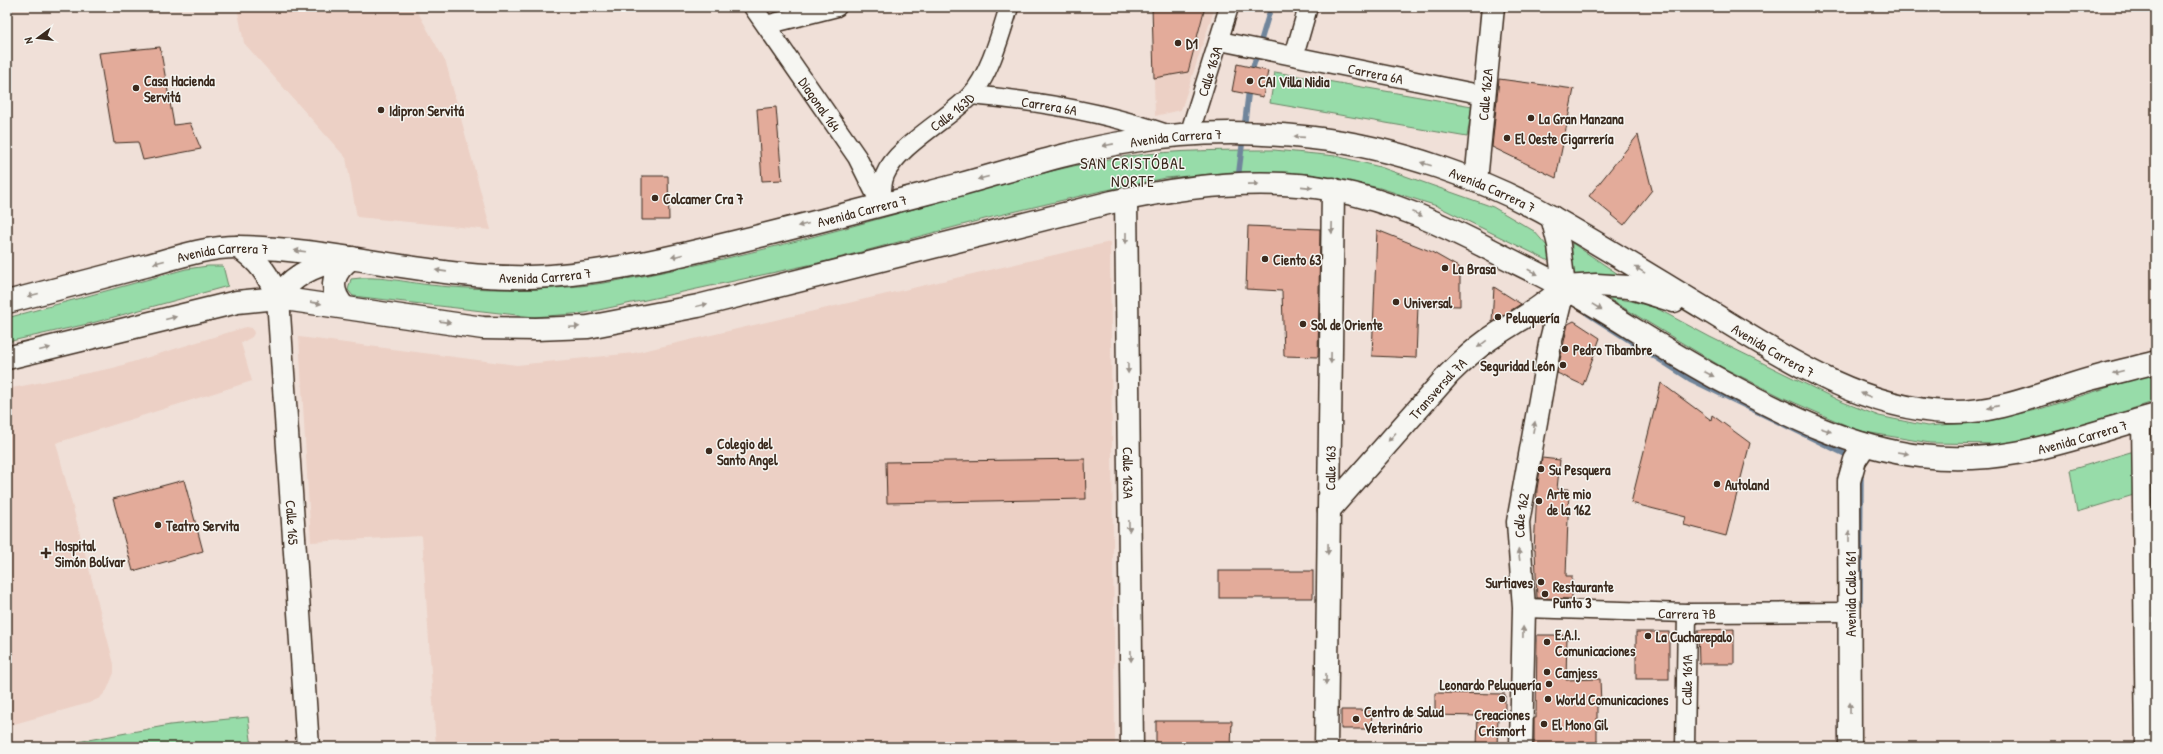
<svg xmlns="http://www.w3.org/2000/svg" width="2163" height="754" font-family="'Patrick Hand',sans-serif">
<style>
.built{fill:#ecd0c5}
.green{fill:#97dca9;stroke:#698364}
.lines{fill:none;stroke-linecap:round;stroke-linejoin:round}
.stream{stroke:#70859b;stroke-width:5.5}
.building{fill:#e3ab9a;stroke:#3b2a1e}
.street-casing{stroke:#3b2a1e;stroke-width:21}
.secondary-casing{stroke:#3b2a1e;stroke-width:25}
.primary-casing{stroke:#3b2a1e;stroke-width:25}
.street{stroke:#f6f6f2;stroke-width:18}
.secondary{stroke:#f6f6f2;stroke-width:22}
.primary{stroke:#f6f6f2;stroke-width:22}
.oneway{fill:#989088}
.poi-dot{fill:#3b2a1e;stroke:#f6f6f2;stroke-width:1.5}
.labels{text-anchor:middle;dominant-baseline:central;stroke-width:3;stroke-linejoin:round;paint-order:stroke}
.poi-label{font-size:14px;font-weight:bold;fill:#3b2a1e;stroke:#f6f6f2;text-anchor:start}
.street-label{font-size:14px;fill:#3b2a1e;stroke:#f6f6f2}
.quarter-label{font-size:16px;letter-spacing:1px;fill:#3b2a1e;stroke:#f6f6f2}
</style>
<rect width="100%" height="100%" fill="#f0e0d8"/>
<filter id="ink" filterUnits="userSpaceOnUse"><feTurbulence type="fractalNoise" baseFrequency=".025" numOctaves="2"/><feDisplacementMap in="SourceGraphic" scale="8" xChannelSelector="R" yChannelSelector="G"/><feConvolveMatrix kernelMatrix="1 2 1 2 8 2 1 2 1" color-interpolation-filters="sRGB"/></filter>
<g filter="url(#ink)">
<g class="built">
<path d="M237,7H415L446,63L491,230L357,217L346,158L244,43Z"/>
<path d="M1152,7H1215L1181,110L1155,116Z"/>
<path d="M1110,242L1115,747H436L422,536L311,542L299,337L517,365L634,353Z"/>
<path d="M246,327L252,328L254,333L252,337L241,343L252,381L56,443L114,664V673L107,690L100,698L89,703L7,726V389L113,368Z"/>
</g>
<g class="green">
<path d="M1275,72L1472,106L1467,137L1270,103Z"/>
<path d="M1274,150L1336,156L1380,167L1493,207L1534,231L1547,246L1549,261L1437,206L1380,188L1311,174L1233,172L1166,178L1097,192L996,216L827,261L585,313L534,317L353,296L348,290L351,279C378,275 404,282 430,285C484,291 557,291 610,282C713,264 816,237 917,208C987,189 1057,166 1128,156C1177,150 1226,150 1274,150Z"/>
<path d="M1572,243L1624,278L1578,279L1571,274Z"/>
<path d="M208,266H223L228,286L92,323L7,342V318L186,269Z"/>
<path d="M1606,297L1631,301L1656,308L1710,337L1840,401L1879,416L1927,426L1983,422L2040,409L2156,372V401L2055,434L2004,444L1930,443L1859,431L1784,398L1722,367Z"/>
<path d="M2156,442V520L2142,522V447Z"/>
<path d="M2134,451L2137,494L2077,512L2070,470Z"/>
<path d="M248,717L252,747H50L170,725Z"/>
</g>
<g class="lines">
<g class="stream">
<path d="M1251,74L1271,7"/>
<path d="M1244,129L1249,88"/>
<path d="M1238,179L1243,138"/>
<path d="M1588,314L1690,379L1851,457"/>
<path d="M1860,605L1861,473"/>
</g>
</g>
<g class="building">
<path d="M1152,7H1205L1188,72L1154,78Z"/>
<path d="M160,47L174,125L190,123L201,149L143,160L138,142L114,143L99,53Z"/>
<path d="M1237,64L1268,71L1263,97L1232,91Z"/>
<path d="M1499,79L1574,89L1556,178L1492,147Z"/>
<path d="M776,107L782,180L762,181L757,109Z"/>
<path d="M1638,135L1652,190L1624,225L1589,196Z"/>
<path d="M642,176H668L669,220H642Z"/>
<path d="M1248,226L1320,229L1318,357L1284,356L1282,291L1246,289Z"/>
<path d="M1377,230L1430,251L1460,268V306L1418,305L1416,358L1372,356Z"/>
<path d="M1494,287L1521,304L1492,322Z"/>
<path d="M1574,321L1600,338L1583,385L1557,373L1568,324Z"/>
<path d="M1661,383L1711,420L1712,415L1750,443L1726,536L1684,525L1686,517L1631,503Z"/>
<path d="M1542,458L1560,460L1557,489H1569L1566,576H1572V599L1537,598L1535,550H1534L1537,489Z"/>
<path d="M1085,459L1086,499L887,503L886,462Z"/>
<path d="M184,480L203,551L133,571L113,499Z"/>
<rect x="1219" y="571" width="94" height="27"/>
<path d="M1734,629V664H1699L1698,630Z"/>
<rect x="1636" y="632" width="33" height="47"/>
<path d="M1537,635H1567L1566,680L1600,679L1601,705H1597V747H1534V718H1536Z"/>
<path d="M1435,693L1505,694V716H1498L1497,747H1477L1478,716L1435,715Z"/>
<path d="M1341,710H1372L1371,729H1341Z"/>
<path d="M1156,721H1232L1231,747H1156Z"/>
</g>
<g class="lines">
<g class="street-casing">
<g id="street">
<path id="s1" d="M753,7L857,157L881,205"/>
<path d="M766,25L837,7"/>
<path id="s2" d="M1220,41L1484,95"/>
<path d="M1294,56L1308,7"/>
<path id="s3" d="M971,95C1039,101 1105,112 1170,135"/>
<path id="s4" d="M1189,135L1229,7"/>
<path id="s5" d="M881,206C882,196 881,184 885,175C896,147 948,119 970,96C989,77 1001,33 1009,7"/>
<path d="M2141,419L2145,747"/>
<path id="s6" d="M1524,608L1687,613L1850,612"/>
<path id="s7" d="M1685,747L1687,613"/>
</g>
</g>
<g class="secondary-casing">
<g id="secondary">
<path id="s8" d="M1476,181L1493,7"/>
<path id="s9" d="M1126,199L1132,747"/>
<path id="s10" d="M278,298L308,747"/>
<path id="s11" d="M1329,510L1449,374C1461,362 1474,350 1488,340C1514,322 1541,309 1564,287"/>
<path id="s12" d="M1326,747L1333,189"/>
<path id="s13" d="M1521,747L1524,608L1518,522L1550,344L1564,287"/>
<path d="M1850,747L1849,481L1855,460L1865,445"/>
</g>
</g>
<g class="primary-casing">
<g id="primary">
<path d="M1552,217L1559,245L1564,287"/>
<path d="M238,247C260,262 268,274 278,298"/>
<path d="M1564,287L1596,285L1629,287L1674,301"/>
<path d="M278,298C291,275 315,265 341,260"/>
<path id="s14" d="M7,302C54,290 102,277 149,265C177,257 207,247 237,247C342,248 446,284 551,276C615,271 678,256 739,241C813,223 885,204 958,185C1016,169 1073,150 1133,141C1191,131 1254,131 1313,138C1394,147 1486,179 1557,220C1606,248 1654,278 1702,307C1776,352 1859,409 1948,412C1997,414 2044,392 2090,379C2112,373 2134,368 2156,362"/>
<path d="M344,307C327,288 333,271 352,258"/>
<path id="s15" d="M7,358L237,302L278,298L483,328L536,329L588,327L698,306L1112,202C1183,186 1262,176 1334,190C1392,201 1444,225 1495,252C1518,264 1542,275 1565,288C1618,318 1669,353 1724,382C1786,415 1851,448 1921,456C2007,467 2076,437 2156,415"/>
</g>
</g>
<use href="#street" class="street"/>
<use href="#secondary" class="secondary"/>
<use href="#primary" class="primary"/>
</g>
<defs><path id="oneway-solid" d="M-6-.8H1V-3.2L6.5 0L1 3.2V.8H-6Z"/></defs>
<g class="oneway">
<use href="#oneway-solid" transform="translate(1299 137) rotate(-176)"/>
<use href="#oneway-solid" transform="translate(1108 145) rotate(169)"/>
<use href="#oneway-solid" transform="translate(1426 164) rotate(-162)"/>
<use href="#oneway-solid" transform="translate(983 178) rotate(165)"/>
<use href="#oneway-solid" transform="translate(1253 184) rotate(-1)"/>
<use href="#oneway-solid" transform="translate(1307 187) rotate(6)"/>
<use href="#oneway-solid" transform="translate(1417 214) rotate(22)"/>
<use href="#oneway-solid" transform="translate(803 225) rotate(166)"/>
<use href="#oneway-solid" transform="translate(1332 228) rotate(91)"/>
<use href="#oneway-solid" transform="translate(1126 238) rotate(90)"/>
<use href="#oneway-solid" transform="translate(300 251) rotate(-173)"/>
<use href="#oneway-solid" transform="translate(677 256) rotate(166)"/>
<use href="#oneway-solid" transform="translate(159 262) rotate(165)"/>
<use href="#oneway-solid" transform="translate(1640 270) rotate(-149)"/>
<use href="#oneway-solid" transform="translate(441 271) rotate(-172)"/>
<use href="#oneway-solid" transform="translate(1533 272) rotate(27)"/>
<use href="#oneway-solid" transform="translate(33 295) rotate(165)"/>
<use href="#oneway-solid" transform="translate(316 303) rotate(8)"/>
<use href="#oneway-solid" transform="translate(702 305) rotate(-14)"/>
<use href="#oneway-solid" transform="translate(1597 307) rotate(31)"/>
<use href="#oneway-solid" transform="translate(171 318) rotate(-14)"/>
<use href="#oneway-solid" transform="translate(445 322) rotate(8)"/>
<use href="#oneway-solid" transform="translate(574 327) rotate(-2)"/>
<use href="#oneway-solid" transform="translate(1482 344) rotate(143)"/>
<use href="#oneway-solid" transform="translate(45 349) rotate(-14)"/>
<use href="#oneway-solid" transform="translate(1331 358) rotate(91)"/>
<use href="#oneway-solid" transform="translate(1128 368) rotate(89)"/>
<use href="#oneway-solid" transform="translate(2118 372) rotate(166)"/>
<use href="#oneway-solid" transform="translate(1709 374) rotate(28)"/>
<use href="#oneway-solid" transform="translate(1866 395) rotate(-159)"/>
<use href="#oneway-solid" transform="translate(1993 407) rotate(167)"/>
<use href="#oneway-solid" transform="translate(1534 427) rotate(-79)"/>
<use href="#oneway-solid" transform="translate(1826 430) rotate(20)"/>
<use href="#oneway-solid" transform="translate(1392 437) rotate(132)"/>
<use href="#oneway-solid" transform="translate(1903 453) rotate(9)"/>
<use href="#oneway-solid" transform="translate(1129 526) rotate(89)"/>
<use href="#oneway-solid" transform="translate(1849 536) rotate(-90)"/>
<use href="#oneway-solid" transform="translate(1328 549) rotate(91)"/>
<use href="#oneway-solid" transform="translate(1519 555) rotate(-98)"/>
<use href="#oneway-solid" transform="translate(1523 632) rotate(-89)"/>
<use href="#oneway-solid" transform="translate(1131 656) rotate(89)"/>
<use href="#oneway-solid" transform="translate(1326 679) rotate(91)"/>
<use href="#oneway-solid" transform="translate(1850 708) rotate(-90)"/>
</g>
</g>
<g class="poi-dot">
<circle cx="1178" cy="43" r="4"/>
<circle cx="1250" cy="81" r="4"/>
<circle cx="136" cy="88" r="4"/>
<circle cx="381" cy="110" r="4"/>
<circle cx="1531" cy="118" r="4"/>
<circle cx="1507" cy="138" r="4"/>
<circle cx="655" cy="198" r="4"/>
<circle cx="1265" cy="259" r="4"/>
<circle cx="1445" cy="268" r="4"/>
<circle cx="1396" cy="302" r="4"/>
<circle cx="1498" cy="317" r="4"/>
<circle cx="1303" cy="324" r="4"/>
<circle cx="1565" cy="349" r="4"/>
<circle cx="1563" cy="365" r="4"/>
<circle cx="709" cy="451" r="4"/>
<circle cx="1541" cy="469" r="4"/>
<circle cx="1717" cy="484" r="4"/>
<circle cx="1539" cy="501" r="4"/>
<circle cx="158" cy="525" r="4"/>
<path d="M44 547h4v4h4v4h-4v4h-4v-4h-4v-4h4z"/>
<circle cx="1541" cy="582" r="4"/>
<circle cx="1545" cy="594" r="4"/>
<circle cx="1648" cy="636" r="4"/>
<circle cx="1547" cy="642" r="4"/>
<circle cx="1547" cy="672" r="4"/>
<circle cx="1549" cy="684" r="4"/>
<circle cx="1502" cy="699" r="4"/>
<circle cx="1548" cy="699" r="4"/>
<circle cx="1356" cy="719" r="4"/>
<circle cx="1544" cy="724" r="4"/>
</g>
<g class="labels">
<g class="poi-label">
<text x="1186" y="43">D1</text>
<text x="144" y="80">Casa Hacienda<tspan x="144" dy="16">Servitá</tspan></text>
<text x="1258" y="81">CAI Villa Nidia</text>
<text x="389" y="110">Idipron Servitá</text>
<text x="1539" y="118">La Gran Manzana</text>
<text x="1515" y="138">El Oeste Cigarrería</text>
<text x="663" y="198">Colcamer Cra 7</text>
<text x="1273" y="259">Ciento 63</text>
<text x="1453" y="268">La Brasa</text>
<text x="1404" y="302">Universal</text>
<text x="1506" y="317">Peluquería</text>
<text x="1311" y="324">Sol de Oriente</text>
<text x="1573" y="349">Pedro Tibambre</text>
<text x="1555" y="365" text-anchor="end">Seguridad León</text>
<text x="717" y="443">Colegio del<tspan x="717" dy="16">Santo Angel</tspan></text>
<text x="1549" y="469">Su Pesquera</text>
<text x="1725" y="484">Autoland</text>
<text x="1547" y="493">Arte mio<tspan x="1547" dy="16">de la 162</tspan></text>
<text x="166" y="525">Teatro Servita</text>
<text x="55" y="545">Hospital<tspan x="55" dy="16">Simón Bolívar</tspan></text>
<text x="1533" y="582" text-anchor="end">Surtiaves</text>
<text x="1553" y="586">Restaurante<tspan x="1553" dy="16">Punto 3</tspan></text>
<text x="1555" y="634">E.A.I.<tspan x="1555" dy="16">Comunicaciones</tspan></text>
<text x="1656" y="636">La Cucharepalo</text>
<text x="1555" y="672">Camjess</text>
<text x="1541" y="684" text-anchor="end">Leonardo Peluquería</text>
<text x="1556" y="699">World Comunicaciones</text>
<text x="1364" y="711">Centro de Salud<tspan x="1364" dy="16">Veterinário</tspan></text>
<text x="1502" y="714" text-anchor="middle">Creaciones<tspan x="1502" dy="16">Crismort</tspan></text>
<text x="1552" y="724">El Mono Gil</text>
</g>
<g class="street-label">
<text stroke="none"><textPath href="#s4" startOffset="67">Calle 163A</textPath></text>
<text stroke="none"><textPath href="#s2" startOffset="159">Carrera 6A</textPath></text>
<text stroke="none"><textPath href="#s8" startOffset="87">Calle 162A</textPath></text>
<text stroke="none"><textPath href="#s1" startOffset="118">Diagonal 164</textPath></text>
<text stroke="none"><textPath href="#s3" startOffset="79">Carrera 6A</textPath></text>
<text stroke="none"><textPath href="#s5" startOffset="124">Calle 163D</textPath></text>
<text stroke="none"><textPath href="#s14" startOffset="1194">Avenida Carrera 7</textPath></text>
<text stroke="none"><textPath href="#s14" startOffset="1519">Avenida Carrera 7</textPath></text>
<text stroke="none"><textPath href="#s14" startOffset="871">Avenida Carrera 7</textPath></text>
<text stroke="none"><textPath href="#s14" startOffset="222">Avenida Carrera 7</textPath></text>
<text stroke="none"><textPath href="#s14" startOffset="547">Avenida Carrera 7</textPath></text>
<text stroke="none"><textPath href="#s14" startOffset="1843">Avenida Carrera 7</textPath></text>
<text stroke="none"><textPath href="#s11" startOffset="163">Transversal 7A</textPath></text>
<text stroke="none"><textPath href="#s15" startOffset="2165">Avenida Carrera 7</textPath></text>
<text stroke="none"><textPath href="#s12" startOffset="279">Calle 163</textPath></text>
<text stroke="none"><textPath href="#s9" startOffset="274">Calle 163A</textPath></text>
<text stroke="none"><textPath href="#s13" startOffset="232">Calle 162</textPath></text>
<text stroke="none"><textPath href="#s10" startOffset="225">Calle 165</textPath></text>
<text transform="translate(1850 594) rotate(-90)">Avenida Calle 161</text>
<text stroke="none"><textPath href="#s6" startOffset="163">Carrera 7B</textPath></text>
<text stroke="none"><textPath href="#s7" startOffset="67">Calle 161A</textPath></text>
</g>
<g class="quarter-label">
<text x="1133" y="163">SAN CRISTÓBAL<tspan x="1133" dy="18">NORTE</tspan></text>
</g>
</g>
<rect width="2163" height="754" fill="none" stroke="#f6f6f2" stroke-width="24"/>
<rect x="12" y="12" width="2139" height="730" fill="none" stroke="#3b2a1e" stroke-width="1.5" filter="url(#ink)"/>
<g transform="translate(38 38) rotate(255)" stroke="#f6f6f2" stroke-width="3" paint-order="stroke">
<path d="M0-3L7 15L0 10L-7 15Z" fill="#3b2a1e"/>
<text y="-6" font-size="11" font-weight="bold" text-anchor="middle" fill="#3b2a1e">N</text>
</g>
</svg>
